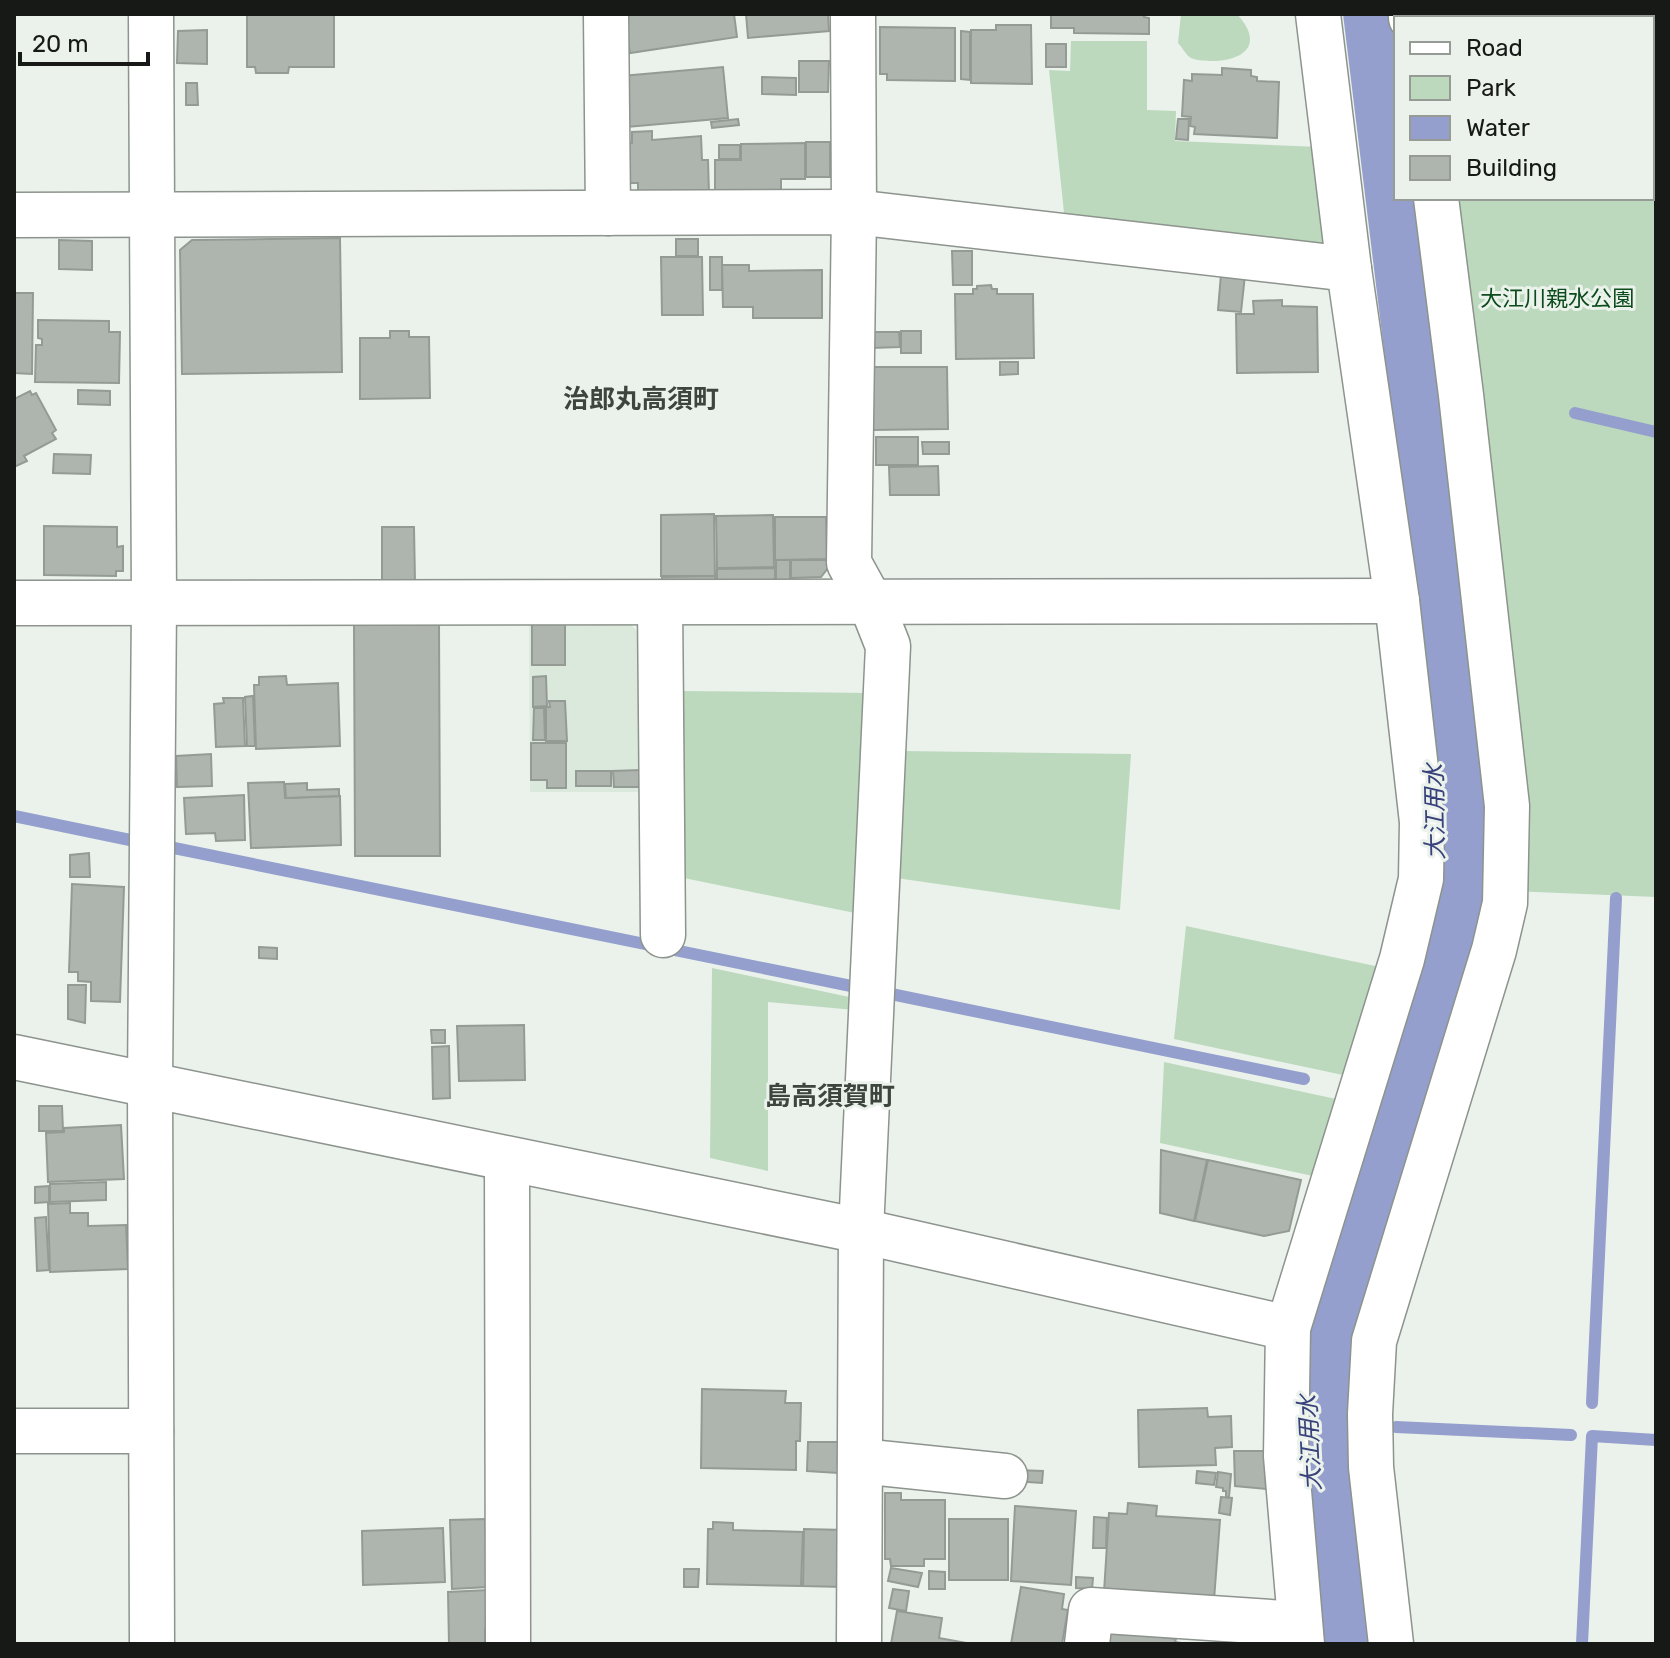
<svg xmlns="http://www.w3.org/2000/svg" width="1670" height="1658" font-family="Rubik,'Noto Sans JP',sans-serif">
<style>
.built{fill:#dbe8dc}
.green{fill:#bcd9be}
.water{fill:#949fcd}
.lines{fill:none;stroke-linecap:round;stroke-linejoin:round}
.stream{stroke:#949fcd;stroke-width:12}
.building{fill:#aeb4ae;stroke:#949b95;stroke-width:2}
.minor-casing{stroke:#8d938d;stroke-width:47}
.minor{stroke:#fff;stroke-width:44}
.labels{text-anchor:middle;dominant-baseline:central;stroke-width:6;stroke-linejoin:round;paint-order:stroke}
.park-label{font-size:22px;fill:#0c4b1c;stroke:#ebf2eb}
.water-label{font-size:24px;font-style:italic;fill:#38417b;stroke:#ebf2eb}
.quarter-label{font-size:26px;font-weight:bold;fill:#3e443e;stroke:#ebf2eb}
</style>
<rect width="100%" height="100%" fill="#ebf2eb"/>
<path class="built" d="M529,620H626L645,639V792H530Z"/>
<g class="green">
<path d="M1181,14H1237C1262,41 1249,59 1216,61C1209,61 1197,61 1191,58C1186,55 1182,47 1178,43Z"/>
<path d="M1071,41H1147V110L1176,111L1175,141L1320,147L1333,248L1065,222L1049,70L1070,71Z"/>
<path d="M1652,90L1656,91V897L1513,891L1445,198H1652Z"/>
<path d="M680,691L873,693L860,914L679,877Z"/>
<path d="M902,751L1131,754L1120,910L896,878Z"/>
<path d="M1186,926L1380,967L1343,1075L1174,1039Z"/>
<path d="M712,968L854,998V1010L768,1002V1171L710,1158Z"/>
<path d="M1164,1062L1336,1099L1313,1176L1160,1143Z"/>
</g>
<path class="water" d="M1343,14H1401L1396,18V198H1423L1495,870L1364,1337L1376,1644H1321L1302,1456L1305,1357L1438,794Z"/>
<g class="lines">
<g class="stream">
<path d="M1575,413L1656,432"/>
<path d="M14,816L130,840"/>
<path d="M174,848L856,987"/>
<path d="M891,994L1304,1079"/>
<path d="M1592,1403L1616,898"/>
<path d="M1396,1427L1571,1435"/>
<path d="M1582,1644L1592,1436L1656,1440"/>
</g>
</g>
<g class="building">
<path d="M247,14H334V67H289L288,73H256L255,67H247Z"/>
<path d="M624,14H734L737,37L630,53Z"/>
<path d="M746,14H828L829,31L748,38Z"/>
<path d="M1051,14H1144V17L1149,18V34L1074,33V28H1051Z"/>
<path d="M996,25H1031L1032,84L971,83V30H996Z"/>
<path d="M880,27L955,28V81L887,80V74H880Z"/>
<path d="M207,30V64L177,63L178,31Z"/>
<path d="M961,31L970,32V80L961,79Z"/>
<rect x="1046" y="44" width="20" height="23"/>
<path d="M799,61H829L828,92H799Z"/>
<path d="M723,67L728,118L627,127L622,76Z"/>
<path d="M1222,68L1251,70V76L1257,77V81L1279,82L1277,138L1194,134L1195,127L1190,126L1191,117L1182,116L1184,80L1192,81V74L1222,75Z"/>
<path d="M762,77L796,78V95L762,94Z"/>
<path d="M186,83H197L198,105H186Z"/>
<path d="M738,119L739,125L712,128L711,122Z"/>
<path d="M1178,119H1189L1188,140L1176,139Z"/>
<path d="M652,131V140L701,136L702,160H708L709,194H638V183H626V143H632V132Z"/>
<rect x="806" y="142" width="24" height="35"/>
<path d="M805,143V179H781V196L715,197V160H741V144Z"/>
<rect x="719" y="145" width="21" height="14"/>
<path d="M340,238L342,372L182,374L180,250L192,240Z"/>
<rect x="676" y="239" width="22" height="17"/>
<path d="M59,240L92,241V270L59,269Z"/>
<path d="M952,251H972V285H953Z"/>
<path d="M661,257H702L703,315H662Z"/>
<rect x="710" y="257" width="12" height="33"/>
<path d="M722,265H749V271L822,270V318H753V307H723Z"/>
<path d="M1221,274L1245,275L1241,312L1218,310Z"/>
<path d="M991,285L992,289H997V294H1033L1034,358L956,359L955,294H973V289H977V286Z"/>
<path d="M14,293H33L32,374L14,373Z"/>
<path d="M1282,300V306L1317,307L1318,372L1237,373L1236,314H1254L1253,301Z"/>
<path d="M38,320L109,321V332H120L119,383L35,382L36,345H42V339L38,338Z"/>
<path d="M390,331H409V337H429L430,398L360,399V338H390Z"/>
<rect x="901" y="331" width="20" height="22"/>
<path d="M870,332H899L900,347L871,348Z"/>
<path d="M1000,362H1018V374L1000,375Z"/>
<path d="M872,367H947L948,429L872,430Z"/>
<path d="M78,390L110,391V405L78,404Z"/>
<path d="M30,391L32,395L36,393L56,430L52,433L56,439L24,456L27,461L14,467V399Z"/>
<rect x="876" y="437" width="42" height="28"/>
<path d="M922,442H949V454H923Z"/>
<path d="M54,454L91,455L90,474L53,473Z"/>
<path d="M938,466L939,495H890L889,467Z"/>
<path d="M714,514L715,576H661V515Z"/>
<path d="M773,515L774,567L717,568L716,516Z"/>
<path d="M775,517H826L827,559L775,560Z"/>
<path d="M44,526L117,527V547L123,546V571H116V576L44,575Z"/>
<path d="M382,527H414L415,582H382Z"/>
<rect x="776" y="560" width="14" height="24"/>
<path d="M791,560H828V568L821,577L791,578Z"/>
<path d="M775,568V585L717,586V569Z"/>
<path d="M715,576V585L661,586L662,577Z"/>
<path d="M532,621L565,622V665H532Z"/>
<path d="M354,622H439L440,856H355Z"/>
<path d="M286,676L287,685L338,683L340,746L256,749L254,685H259V677Z"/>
<path d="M546,676L547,706L533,707V677Z"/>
<path d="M253,696L255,746H247L245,697Z"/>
<path d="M223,698H243L245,746L216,747L214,704L224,703Z"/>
<path d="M549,701H565L567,741H546V707H550Z"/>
<path d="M534,708H544L545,740H533Z"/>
<path d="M531,743H566V788H547V780H531Z"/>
<path d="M211,754L212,786L177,787L176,756Z"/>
<path d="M640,770L639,787H614L613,771Z"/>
<rect x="576" y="771" width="35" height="15"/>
<path d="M284,782L285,798L340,796L341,845L251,848L248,783Z"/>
<path d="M307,783V790L339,789V796L286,798L285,784Z"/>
<path d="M244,795L245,840L216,841L215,833L186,834L184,798Z"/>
<path d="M89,853L90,877H70V855Z"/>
<path d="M72,884L124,887L120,1002L91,1001V982L78,981V972H69Z"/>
<path d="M259,947L277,948V959L259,958Z"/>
<path d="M68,985H86L85,1023L68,1019Z"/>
<path d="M524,1025L525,1080L459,1081L457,1026Z"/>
<path d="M431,1030H445V1043H432Z"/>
<path d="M449,1046L450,1098L433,1099L432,1047Z"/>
<path d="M39,1106H62L63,1131H39Z"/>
<path d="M121,1125L124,1179L48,1182L46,1133L64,1132V1128Z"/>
<path d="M1161,1150L1207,1160L1194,1221L1160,1213Z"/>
<path d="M1208,1160L1301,1180L1289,1231L1264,1236L1195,1221Z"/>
<path d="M106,1182V1200L50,1202V1184Z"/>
<path d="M49,1186V1202L35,1203V1187Z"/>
<path d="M70,1203V1213H88V1226L126,1225L128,1269L50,1272L48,1204Z"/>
<path d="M46,1217L49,1270L37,1271L35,1218Z"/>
<path d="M702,1389L786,1391L785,1403H801L800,1441H796V1470L701,1468Z"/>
<path d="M1207,1408L1208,1417L1231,1416L1232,1447L1215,1448L1216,1465L1139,1467L1138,1410Z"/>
<path d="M808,1442H838V1473L807,1471Z"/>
<path d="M1234,1451H1265L1266,1489L1235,1486Z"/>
<path d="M1015,1470L1043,1471L1042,1483L1014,1481Z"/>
<path d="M1197,1471L1216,1473L1214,1485L1196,1483Z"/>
<path d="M1218,1472L1231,1474L1229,1497H1226V1491H1223V1488L1216,1487Z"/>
<path d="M885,1493H901V1500H945V1559H924V1566H891L890,1559H885Z"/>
<path d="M1221,1497L1232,1498L1230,1515L1219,1513Z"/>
<path d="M1128,1503L1157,1506L1156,1516L1220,1520L1214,1600L1104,1592L1109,1513L1127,1514Z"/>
<path d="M1015,1506L1076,1511L1071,1585L1011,1581Z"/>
<path d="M1094,1517L1107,1518L1106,1548H1093Z"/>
<path d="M485,1519L488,1587L452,1589L450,1520Z"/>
<rect x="949" y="1519" width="59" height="61"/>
<path d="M713,1522L733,1523V1530L803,1532L801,1586L707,1584L708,1529H713Z"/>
<path d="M443,1528L445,1582L363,1585L362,1531Z"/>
<path d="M804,1529L845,1530L843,1587L803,1586Z"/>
<path d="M891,1568L922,1573L918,1587L888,1581Z"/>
<path d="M684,1569H699L698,1587H684Z"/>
<path d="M929,1571L945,1572V1589H929Z"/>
<path d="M1076,1577L1093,1578L1092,1589L1076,1588Z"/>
<path d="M1021,1587L1064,1594L1062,1609L1068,1610L1062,1644H1011Z"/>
<path d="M893,1589L909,1591L906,1611L889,1608Z"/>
<path d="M488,1590L490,1628H485V1644H449L448,1592Z"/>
<path d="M897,1611L942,1618L939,1638L972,1644H891Z"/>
<path d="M1104,1629L1176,1639L1175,1642L1188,1644H1102Z"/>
</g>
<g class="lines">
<g class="minor-casing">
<g id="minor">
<path d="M151,14L154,603L150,1085L152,1644"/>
<path d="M606,14L608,213"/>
<path d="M853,14L854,212L849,563L871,603L888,646L861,1231L859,1644"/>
<path d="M1411,14V18"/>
<path d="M1594,18V14"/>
<path d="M14,215L854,212L1349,269"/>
<path d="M14,603L1397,601"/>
<path d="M660,603L663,935"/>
<path d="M14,1057L861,1231L1288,1328"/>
<path d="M507,1160L508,1644"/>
<path d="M14,1431H151"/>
<path d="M860,1461L1005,1476"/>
<path d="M1087,1644L1091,1610L1300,1624"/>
<path d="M1302,1644L1286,1456L1288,1328L1402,959L1421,879L1422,822L1397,601L1349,269L1318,14"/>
<path d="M1391,1644L1371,1467L1370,1414L1374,1341L1494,950L1505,903L1507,806L1461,395L1436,198"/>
</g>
</g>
<use href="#minor" class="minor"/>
</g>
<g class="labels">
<g class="park-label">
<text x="1557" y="298">大江川親水公園</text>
</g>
<g class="water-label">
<text transform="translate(1435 812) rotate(-91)">大江用水</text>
<text transform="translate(1310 1443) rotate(-93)">大江用水</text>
</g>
<g class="quarter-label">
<text x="641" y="399">治郎丸高須町</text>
<text x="830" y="1096">島高須賀町</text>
</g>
</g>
<rect width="1670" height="1658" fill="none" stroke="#171917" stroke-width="32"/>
<rect x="1394" y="16" width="260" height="184" fill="#ebf2eb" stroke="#969b96" stroke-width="2"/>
<rect x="1410" y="42" width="40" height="12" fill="#ffffff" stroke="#969b96" stroke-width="2"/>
<text x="1466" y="56" font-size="24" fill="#171917">Road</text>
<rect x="1410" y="76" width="40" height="24" fill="#bcd9be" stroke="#969b96" stroke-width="2"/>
<text x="1466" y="96" font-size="24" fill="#171917">Park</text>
<rect x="1410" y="116" width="40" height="24" fill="#949fcd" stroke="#969b96" stroke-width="2"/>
<text x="1466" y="136" font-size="24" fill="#171917">Water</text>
<rect x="1410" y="156" width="40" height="24" fill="#aeb4ae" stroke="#969b96" stroke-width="2"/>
<text x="1466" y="176" font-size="24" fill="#171917">Building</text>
<path d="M20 52v12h128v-12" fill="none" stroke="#171917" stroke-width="4"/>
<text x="32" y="52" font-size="24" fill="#171917" stroke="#ebf2eb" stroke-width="6" paint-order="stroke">20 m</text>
</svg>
